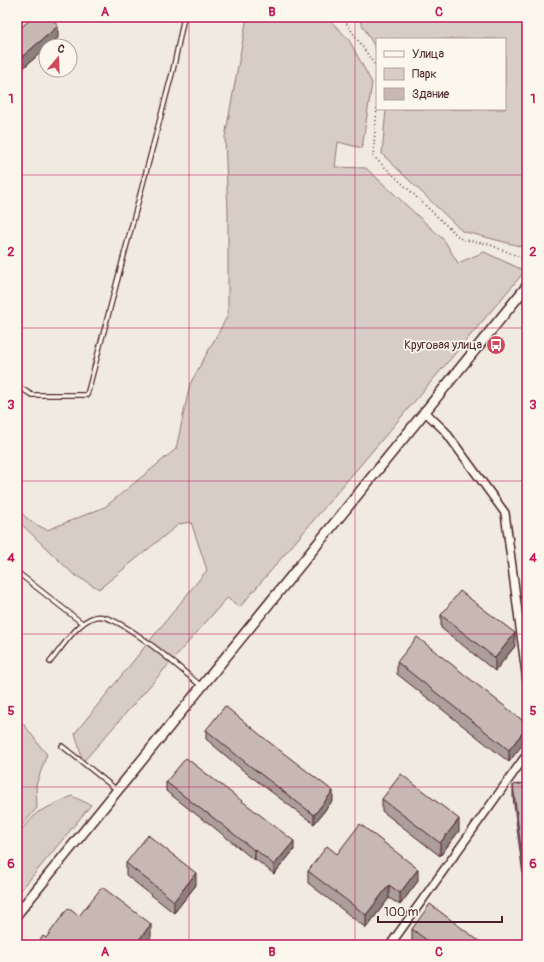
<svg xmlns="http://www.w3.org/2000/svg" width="544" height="962" font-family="Pangolin,sans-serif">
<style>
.green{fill:#d8ccc6;stroke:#917678}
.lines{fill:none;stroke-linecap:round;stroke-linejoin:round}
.service-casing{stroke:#4a1f2b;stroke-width:6}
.minor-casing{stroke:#4a1f2b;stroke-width:10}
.secondary-casing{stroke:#4a1f2b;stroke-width:12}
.path{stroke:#4a1f2b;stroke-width:1.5;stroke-dasharray:1 3;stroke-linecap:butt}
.service{stroke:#fbf7ec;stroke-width:3.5}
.minor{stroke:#fbf7ec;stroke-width:7}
.secondary{stroke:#fbf7ec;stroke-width:9}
.wall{fill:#ac9e9a;stroke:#4a1f2b}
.shaded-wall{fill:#8c817d;stroke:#4a1f2b}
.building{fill:#c8b8b3;stroke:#4a1f2b}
.grid{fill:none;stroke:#c2185b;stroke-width:1;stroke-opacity:0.55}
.labels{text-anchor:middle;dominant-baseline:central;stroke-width:3.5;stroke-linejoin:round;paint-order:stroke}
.poi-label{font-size:12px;fill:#4a1f2b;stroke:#fbf7ec;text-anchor:end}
.neatline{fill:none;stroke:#c2185b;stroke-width:1.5}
.grid-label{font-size:13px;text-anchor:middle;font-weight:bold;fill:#c2185b}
</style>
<rect width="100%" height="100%" fill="#f0eae0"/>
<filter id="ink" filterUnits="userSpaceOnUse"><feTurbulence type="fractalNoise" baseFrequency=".025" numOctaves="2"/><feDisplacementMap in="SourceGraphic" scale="8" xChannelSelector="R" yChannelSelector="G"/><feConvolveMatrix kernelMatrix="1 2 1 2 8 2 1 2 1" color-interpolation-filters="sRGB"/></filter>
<g filter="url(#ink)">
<g class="green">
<path d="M247,17H327L349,40L372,83L362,148L338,142L335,167L366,168L444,240L458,263L484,252L525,271L240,607L227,598L83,762L75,733L207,570L191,522L179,524L99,589L73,574L17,520V509L30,521L47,530L105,507L176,449L190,384L228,315V212L225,137Z"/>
<path d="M358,17H527V248L462,231L382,154L386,109H505V39H377V51Z"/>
<path d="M17,718C29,728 36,743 47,754L36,785L37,808L17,831Z"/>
<path d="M72,796L91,805L17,895V834L38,812Z"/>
</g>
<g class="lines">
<g class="service-casing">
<g id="service">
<path d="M17,29L31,17"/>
<path d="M17,386L32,395H87L173,70L184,17"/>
<path d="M17,572L82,623"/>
<path d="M50,662C61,649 78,621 95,617C117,611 183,671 201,686"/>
<path d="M62,746L117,790"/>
</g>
</g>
<g class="minor-casing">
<g id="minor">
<path d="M424,411L445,431L505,513L527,681"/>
<path d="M390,945L527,754"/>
</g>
</g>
<g class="secondary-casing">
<path id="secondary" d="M17,914L527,286"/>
</g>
<g class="path">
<path d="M342,17L377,68"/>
<path d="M377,108L373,156L461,239L488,244L527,260"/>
</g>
<use href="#service" class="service"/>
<use href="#minor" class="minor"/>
<use href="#secondary" class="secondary"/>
</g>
<g class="wall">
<path d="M17,31L58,38L23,68L17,62Z"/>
<path d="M441,615L515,646L495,671L441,628Z"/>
<path d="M397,662L527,724L509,762L397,674Z"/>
<path d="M206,730L333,800L314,824L245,772L206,739Z"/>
<path d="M166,782L294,850L274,874L255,859L254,860L206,821V822L166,791Z"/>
<path d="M527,783V883H524L513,797V785Z"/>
<path d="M382,799L459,831L440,856L382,811Z"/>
<path d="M337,854L418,881L400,905L389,898L366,928L308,883V871Z"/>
<path d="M126,863L196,885L174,913L126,875Z"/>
<path d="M412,929L484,945H417L412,941Z"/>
</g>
<g class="shaded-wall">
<path d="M58,26V38L49,46H46V48L23,68V56Z"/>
<path d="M515,633V646L495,671V658Z"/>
<path d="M527,727V739L509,762V750Z"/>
<path d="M333,791V800L314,824V815Z"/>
<path d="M459,819V831L440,856V843Z"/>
<path d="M294,841V850L274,874V865Z"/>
<path d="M255,849V859L254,860V850Z"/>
<path d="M418,869V881L400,905V893Z"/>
<path d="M196,873V885L174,913V901Z"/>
<path d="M389,885V898L366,928V915Z"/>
<path d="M151,924V937L144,945H135Z"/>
</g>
<g class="building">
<path d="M33,17H50L58,26L23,56L17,49V31Z"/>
<path d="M460,591L515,633L495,658L441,615Z"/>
<path d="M417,637L527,724V727L509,750L397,662Z"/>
<path d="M225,706L269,742L333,791L314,815L245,762L206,730Z"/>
<path d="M186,758L294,841L274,865L255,849L254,850L206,812V813L166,782Z"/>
<path d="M401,774L459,819L440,843L382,799Z"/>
<path d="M527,783V871H524L513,785Z"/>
<path d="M360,824L418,869L400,893L389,885L366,915L308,871L327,846L337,854Z"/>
<path d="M148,835L196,873L174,901L126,863Z"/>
<path d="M102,887L151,924L135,945H36L43,936L46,938L68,908L79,916Z"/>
<path d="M430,904L484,945H433L412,929Z"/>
</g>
</g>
<path class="grid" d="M189,17V945M355,17V945M17,175H527M17,328H527M17,481H527M17,634H527M17,787H527"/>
<defs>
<g id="bus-disc" transform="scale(1)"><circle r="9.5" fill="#d1495b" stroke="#fbf7ec"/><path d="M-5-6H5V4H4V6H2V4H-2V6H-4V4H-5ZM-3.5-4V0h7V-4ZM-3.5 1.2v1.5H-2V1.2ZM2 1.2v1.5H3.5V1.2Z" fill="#fff"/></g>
</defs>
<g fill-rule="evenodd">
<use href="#bus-disc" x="496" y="345"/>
</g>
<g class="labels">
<g class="poi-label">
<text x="482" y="345">Круговая улица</text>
</g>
</g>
<rect width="544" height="962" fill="none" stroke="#fbf7ec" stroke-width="44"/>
<rect x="376" y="38" width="130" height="72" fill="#fbf7ec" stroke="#b4a19f"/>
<rect x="384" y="51" width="20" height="6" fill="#fbf7ec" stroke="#b4a19f"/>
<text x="412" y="58" font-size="12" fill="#4a1f2b">Улица</text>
<rect x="384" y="68" width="20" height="12" fill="#d8ccc6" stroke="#b4a19f"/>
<text x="412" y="78" font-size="12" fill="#4a1f2b">Парк</text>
<rect x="384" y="88" width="20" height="12" fill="#c8b8b3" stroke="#b4a19f"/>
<text x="412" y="98" font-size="12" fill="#4a1f2b">Здание</text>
<g transform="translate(58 58) rotate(19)"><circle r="19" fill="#fbf7ec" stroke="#b4a19f"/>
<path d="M0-3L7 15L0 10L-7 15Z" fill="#d1495b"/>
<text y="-6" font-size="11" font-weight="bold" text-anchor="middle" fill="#4a1f2b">С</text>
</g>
<path d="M378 916v6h124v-6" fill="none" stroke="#4a1f2b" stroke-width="2"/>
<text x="384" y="916" font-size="12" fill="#4a1f2b" stroke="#fbf7ec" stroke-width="3" paint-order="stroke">100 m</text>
<rect x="22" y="22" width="500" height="918" class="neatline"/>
<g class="grid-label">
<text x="105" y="16">A</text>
<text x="272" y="16">B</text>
<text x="439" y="16">C</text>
<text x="11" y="103">1</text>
<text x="533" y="103">1</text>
<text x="11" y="256">2</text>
<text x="533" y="256">2</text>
<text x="11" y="409">3</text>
<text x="533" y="409">3</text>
<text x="11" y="562">4</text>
<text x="533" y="562">4</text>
<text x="11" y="715">5</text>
<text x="533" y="715">5</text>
<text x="11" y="868">6</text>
<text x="533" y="868">6</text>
<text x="105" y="956">A</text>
<text x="272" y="956">B</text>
<text x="439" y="956">C</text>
</g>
</svg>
